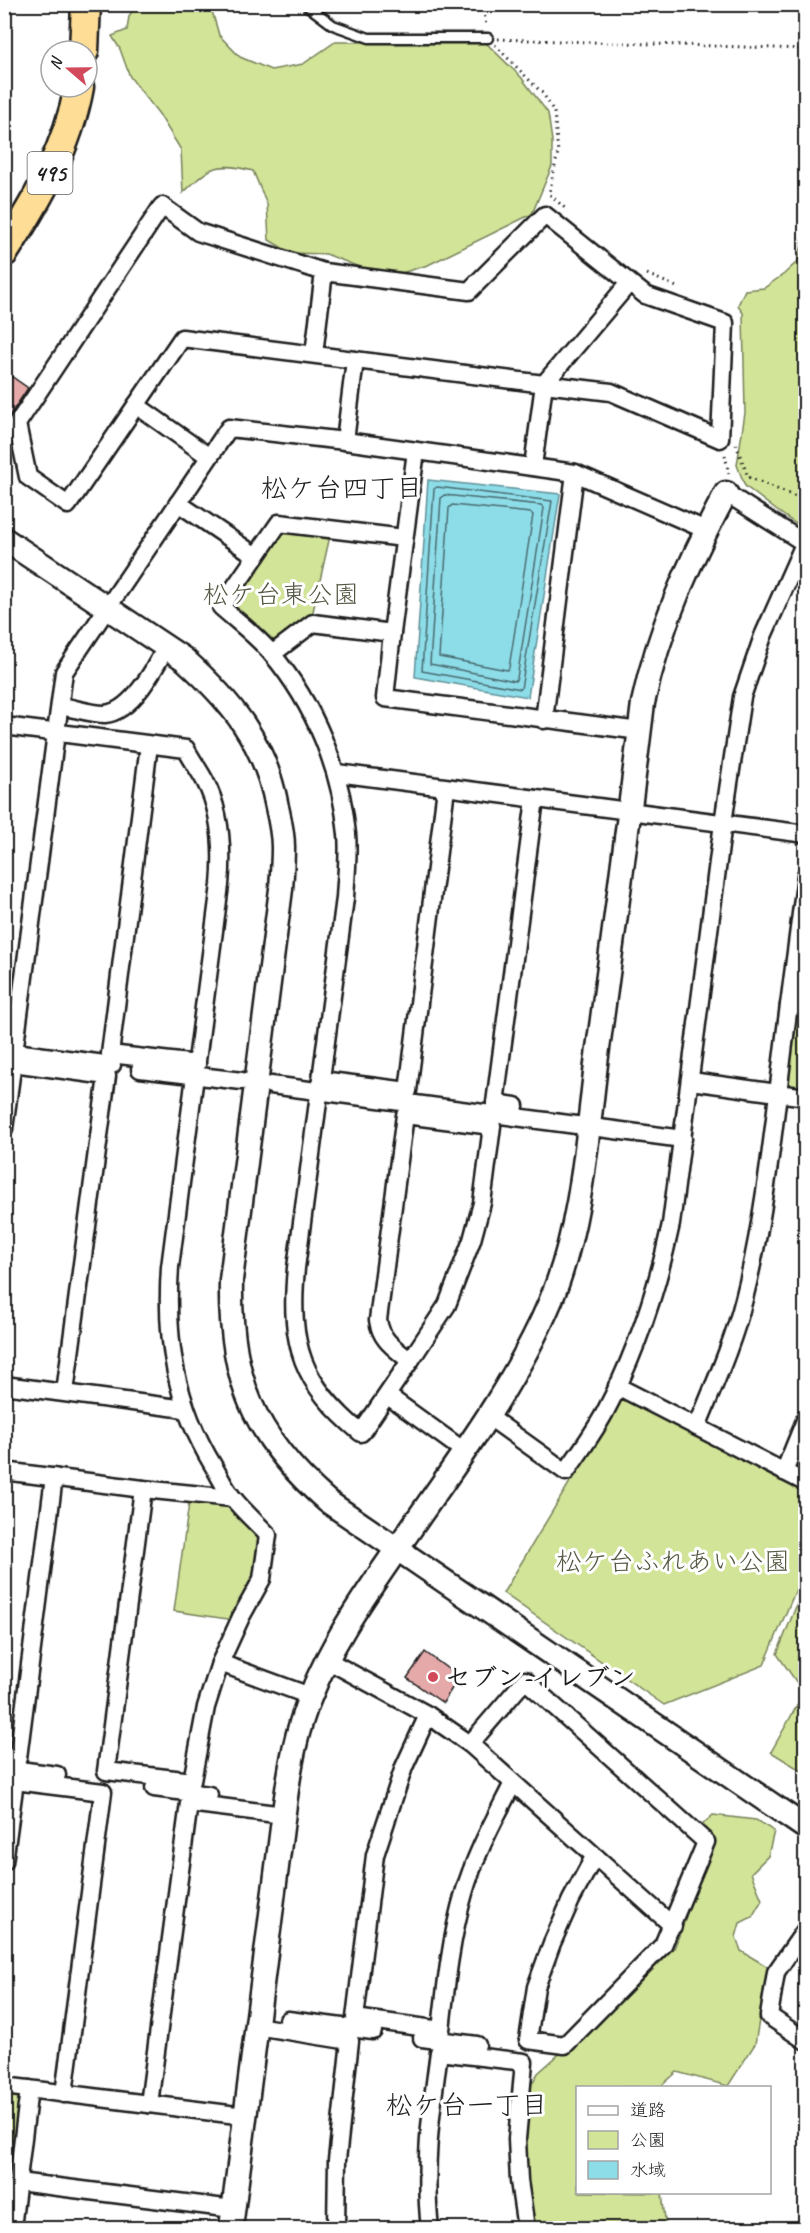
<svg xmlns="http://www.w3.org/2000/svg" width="810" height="2233" font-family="Caveat,'Klee One',sans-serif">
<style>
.green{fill:#d1e498;stroke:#76805a;stroke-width:1.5}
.water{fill:#8ddde9;stroke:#609097;stroke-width:1.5}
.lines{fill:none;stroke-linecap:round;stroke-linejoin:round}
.shore{stroke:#49696e;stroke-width:1.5}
.building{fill:#e4a9a8;stroke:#1c1c1c;stroke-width:1.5}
.lane-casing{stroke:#1c1c1c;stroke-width:13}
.street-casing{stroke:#1c1c1c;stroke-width:21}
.secondary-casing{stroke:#1c1c1c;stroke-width:27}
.highway-casing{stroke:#1c1c1c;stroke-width:33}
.path{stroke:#1c1c1c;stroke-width:3;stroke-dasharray:1.5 4.5;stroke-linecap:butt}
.lane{stroke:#fff;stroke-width:8}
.street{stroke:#fff;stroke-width:16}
.secondary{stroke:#fff;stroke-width:22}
.highway{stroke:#fedd96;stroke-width:28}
.poi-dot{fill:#d1495b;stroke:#fff;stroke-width:2}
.labels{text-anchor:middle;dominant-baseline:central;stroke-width:6;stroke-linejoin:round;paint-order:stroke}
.shield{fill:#fff;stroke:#606060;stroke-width:1.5}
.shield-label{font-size:24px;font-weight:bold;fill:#1c1c1c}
.park-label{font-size:26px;fill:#525841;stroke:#fff}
.poi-label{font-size:26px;font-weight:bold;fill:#1c1c1c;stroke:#fff;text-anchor:start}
.neighbourhood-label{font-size:27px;fill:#1c1c1c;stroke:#fff}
</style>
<rect width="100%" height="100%" fill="#fff"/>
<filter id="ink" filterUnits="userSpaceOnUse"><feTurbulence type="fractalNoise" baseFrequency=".0167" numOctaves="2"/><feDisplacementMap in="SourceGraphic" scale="12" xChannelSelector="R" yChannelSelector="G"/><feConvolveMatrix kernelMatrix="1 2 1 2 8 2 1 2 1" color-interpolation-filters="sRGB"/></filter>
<g filter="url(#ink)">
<g class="green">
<path d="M214,4L212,11L219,35L240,57L271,70L303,64L335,42H485L521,77L548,113L552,141V166L532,214L428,265L398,274L372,272L326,254L291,253L269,240L267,204L253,171C215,161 210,167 183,193L181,150L159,114L130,77L120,49L112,36L127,30L129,16L136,5Z"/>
<path d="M805,206L806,530H805L776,510L745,486L737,465L745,413L743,313L738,305L745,290L764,288L784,274L798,261L803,241Z"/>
<path d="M289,531L330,536L312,616L276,641L268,639L234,609V602L279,535Z"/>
<path d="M793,1011L805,1013V1090L784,1086Z"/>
<path d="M623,1394L805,1493V1568L764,1665L664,1705L503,1593Z"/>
<path d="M190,1496L231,1500L266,1535L259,1578L234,1620L174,1611Z"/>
<path d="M805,1584V1773L771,1752L804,1693L777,1654Z"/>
<path d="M713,1815L756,1820L774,1831L768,1856L751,1873L762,1900L752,1917L740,1923L736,1937L741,1951L768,1967L755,2044L728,2086L677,2072L660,2087L578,2088V2192L662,2193L666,2228H533L525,2181L524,2134L527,2092L538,2073L616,2004L674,1948L684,1923L710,1837L703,1824Z"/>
<path d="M4,2094L21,2097L16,2147L5,2129Z"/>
</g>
<path class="water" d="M428,480L560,494L528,697L415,677Z"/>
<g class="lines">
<g class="shore">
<path d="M437,487L552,501L521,689L422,671L434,489Z"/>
<path d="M444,495L541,505L544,508L517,678L515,681L430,664L441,498Z"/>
<path d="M452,505L531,513L533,515L509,668L507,670L439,657L449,508Z"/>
</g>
</g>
<g class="building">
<path d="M4,371L28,388L8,418L4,429Z"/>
<path d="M425,1652L459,1677L443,1703L407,1678Z"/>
</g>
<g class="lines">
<g class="lane-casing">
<path id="lane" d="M305,4L333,25L369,38H488"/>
</g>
<g class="street-casing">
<g id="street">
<path d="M314,354L324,272"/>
<path d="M544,384L629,283"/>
<path d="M136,405L208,456"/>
<path d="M345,441L355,360"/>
<path d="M416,451L392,633L385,698L640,731"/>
<path d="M533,466L544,384L182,338L68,505L28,477L17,424L162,206L198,232L324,272L469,291L545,215L645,295L725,323L720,439L611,392L544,384"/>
<path d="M726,493L806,544"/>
<path d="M178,503L256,556"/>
<path d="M404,538L279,523L221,607C238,622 257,636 272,654C314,704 341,769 347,834C349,855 346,877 345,898L296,1268C289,1345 301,1383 361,1433L410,1361"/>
<path d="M272,654L313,623L392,633"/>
<path d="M60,706C74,708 91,714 105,714C132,712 155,668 166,647"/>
<path d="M544,720L575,473"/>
<path d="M4,726L186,749C192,760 199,770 205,781C222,813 223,851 220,885L170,1267C165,1340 175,1403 214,1467C220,1477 225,1489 233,1498C243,1511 257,1523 268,1535L262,1579L241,1617L220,1663L206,1707L192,1781L106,1771L143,1489"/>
<path d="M149,745L110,1054L197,1064"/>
<path d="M337,773L806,834"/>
<path d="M789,1005L806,875"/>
<path d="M15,1052L112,1065"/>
<path d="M13,1063L107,1076L65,1392"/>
<path d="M140,1069L242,1081"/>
<path d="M321,1080L408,1091L446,788"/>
<path d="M691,1081L806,1097"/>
<path d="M271,1085L683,1139"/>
<path d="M515,1106L495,1103L535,799"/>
<path d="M405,1115L492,1126L482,1203L472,1240L447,1305L410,1361C395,1348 381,1341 378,1320Z"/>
<path d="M4,1129L64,672L229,428L345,441L575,473L706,530"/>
<path d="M4,1385L185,1409"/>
<path d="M617,1386L806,1483"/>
<path d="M388,1396L464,1451"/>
<path d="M488,1416L566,1472C579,1453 593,1434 604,1414C636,1354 657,1290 671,1224L723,823L742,697L763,636L804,544"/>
<path d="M697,1427C714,1385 733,1343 744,1299C768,1205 776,1101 789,1005L806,1008"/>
<path d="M4,1471L143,1489L232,1498"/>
<path d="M784,1472L806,1418"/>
<path d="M327,1660L428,1715L470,1744L673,1926"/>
<path d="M220,1663L310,1696"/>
<path d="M428,1715L404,1767L375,1855L355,2018L441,2030C446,1984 451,1937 464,1893C475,1854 495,1819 513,1783"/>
<path d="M470,1744L525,1680L706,1842L663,1945L565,2045L528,2040L536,1987L552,1943L571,1900L594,1857"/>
<path d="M4,1757L18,1758L54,1477"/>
<path d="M4,1768L57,1775"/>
<path d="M154,1788L209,1795"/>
<path d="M4,1862L15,1781L103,1792L64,2094"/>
<path d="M806,1929L776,1972L769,2016L806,2041"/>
<path d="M288,2020L373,2031"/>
<path d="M256,2026L350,2041L337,2160L336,2228"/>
<path d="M422,2038L477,2045"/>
<path d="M4,2086L245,2116"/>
<path d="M149,2104L189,1803L284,1815"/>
<path d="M18,2182L233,2209"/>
<path d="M12,2228L29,2089"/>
<path d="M430,2228C423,2169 431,2111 439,2052L524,2062L517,2139L519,2181L526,2228"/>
</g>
</g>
<g class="secondary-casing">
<g id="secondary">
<path d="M4,539L184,659C231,701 265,742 277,807C280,820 283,834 283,847C283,861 282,875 281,889L231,1280C229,1378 253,1436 327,1501L806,1828"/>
<path d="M231,2228L285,1804C290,1767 296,1730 311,1695C330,1647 359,1604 388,1562C445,1477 511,1395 551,1300C582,1225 587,1136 597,1056C613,938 629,820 643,703C659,628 690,560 726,493"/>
</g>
</g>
<g class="highway-casing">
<g id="highway">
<path d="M84,51L86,4"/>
<path d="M4,252C37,201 68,148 79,87"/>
</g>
</g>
<g class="path">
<path d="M483,4L486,26"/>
<path d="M498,39L806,49"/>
<path d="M495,45L544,95L554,112L558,152L549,194L567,210"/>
<path d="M647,274L679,288"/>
<path d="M736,444L748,477L806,501"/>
<path d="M725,455L729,474"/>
</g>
<use href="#lane" class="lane"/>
<use href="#street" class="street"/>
<use href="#secondary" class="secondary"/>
<use href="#highway" class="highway"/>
</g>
</g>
<circle class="poi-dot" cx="433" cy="1677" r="6"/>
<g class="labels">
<rect class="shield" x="27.5" y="152" width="45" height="42" rx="4.5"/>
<g class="shield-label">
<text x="50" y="173">495</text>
</g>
<g class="park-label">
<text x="281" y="594">松ケ台東公園</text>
<text x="673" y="1561">松ケ台ふれあい公園</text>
</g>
<g class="poi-label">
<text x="445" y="1677">セブン-イレブン</text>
</g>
<g class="neighbourhood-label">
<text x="342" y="488">松ケ台四丁目</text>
<text x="467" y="2105">松ケ台一丁目</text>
</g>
</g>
<rect width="810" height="2233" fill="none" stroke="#fff" stroke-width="24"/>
<rect x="12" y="12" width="786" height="2209" fill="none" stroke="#1c1c1c" stroke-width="2" filter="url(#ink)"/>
<rect x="576" y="2086" width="195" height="108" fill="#ffffff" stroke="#a4a4a4" stroke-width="1.5"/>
<rect x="588" y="2106" width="30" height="9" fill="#ffffff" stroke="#a4a4a4" stroke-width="1.5"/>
<text x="630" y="2116" font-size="18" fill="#1c1c1c">道路</text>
<rect x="588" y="2131" width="30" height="18" fill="#d1e498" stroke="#a4a4a4" stroke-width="1.5"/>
<text x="630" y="2146" font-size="18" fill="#1c1c1c">公園</text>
<rect x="588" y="2161" width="30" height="18" fill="#8ddde9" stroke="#a4a4a4" stroke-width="1.5"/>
<text x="630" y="2176" font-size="18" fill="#1c1c1c">水域</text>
<g transform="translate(69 69) rotate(290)"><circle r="28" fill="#ffffff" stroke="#a4a4a4" stroke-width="1.5"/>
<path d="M0-4.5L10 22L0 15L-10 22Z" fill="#d1495b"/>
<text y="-9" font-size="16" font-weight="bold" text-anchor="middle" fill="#1c1c1c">N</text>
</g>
</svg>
